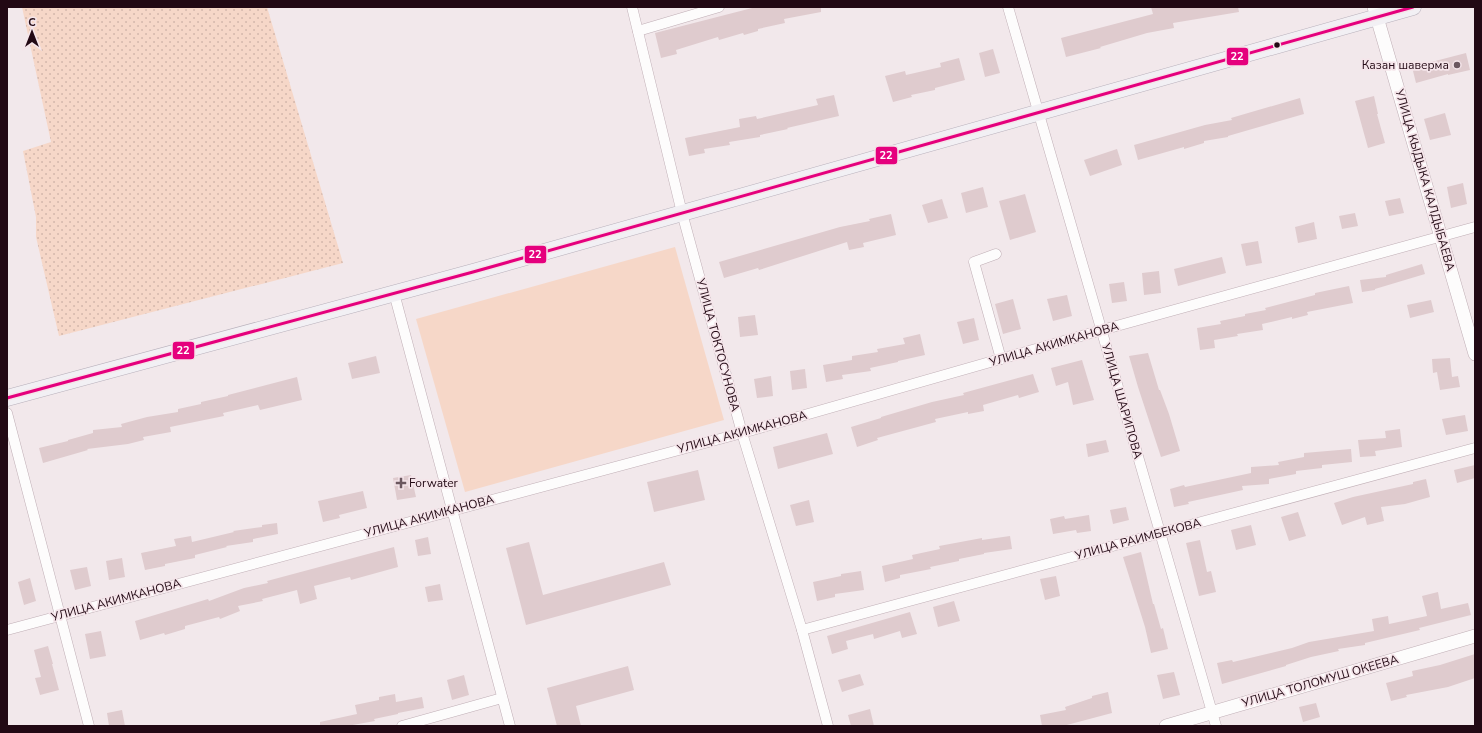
<svg xmlns="http://www.w3.org/2000/svg" width="1482" height="733" font-family="'Nunito Sans',sans-serif">
<style>
.grass{fill:url(#grass-dots)}
.park{fill:#f6d7c8}
.building{fill:#dfcbce}
.lines{fill:none;stroke-linecap:round;stroke-linejoin:round}
.minor-casing{stroke:#c0afb6;stroke-width:11}
.tertiary-casing{stroke:#c0afb6;stroke-width:14}
.primary-casing{stroke:#b8b0bb;stroke-width:17}
.minor{stroke:#fdfcfc;stroke-width:10}
.tertiary{stroke:#fdfcfc;stroke-width:13}
.primary{stroke:#f2f0f4;stroke-width:16}
.bus-1-casing{stroke:#f5e5ea;stroke-width:6}
.bus-1{stroke:#e5007d;stroke-width:3}
.bus-dot{fill:#220914;stroke:#f5e5ea;stroke-width:1.5}
.poi-dot{fill:#6b575f;stroke:#f5e5ea;stroke-width:1.5}
.labels{text-anchor:middle;dominant-baseline:central;stroke-width:3.5;stroke-linejoin:round;paint-order:stroke}
.poi-label{font-size:12px;fill:#220914;stroke:#f5e5ea;text-anchor:end}
.street-label{font-size:12px;fill:#220914;stroke:#f5e5ea}
.line-badge{stroke:#f5e5ea;stroke-width:1.5}
.badge-label{font-size:11px;text-anchor:middle;font-weight:bold;fill:#fff}
</style>
<defs>
<pattern id="grass-dots" width="8" height="8" patternUnits="userSpaceOnUse"><rect width="8" height="8" fill="#f6d7c8"/><path d="M2 2h.1M6 6h.1" fill="none" stroke="#d3b7ab" stroke-width="1.8" stroke-linecap="round"/></pattern>
</defs>
<rect width="100%" height="100%" fill="#f2e8eb"/>
<path class="grass" d="M22,7H267L343,263L59,336L36,237V217L23,151L51,142Z"/>
<path class="park" d="M675,247L724,420L465,492L416,319Z"/>
<g class="building">
<path d="M756,7H821V12L784,19L785,23L758,29V31L744,35L743,33L719,40L718,37L676,50L677,54L661,58L655,33Z"/>
<path d="M1151,7H1238L1239,12L1173,23L1174,28L1147,33L1100,47L1101,48L1066,57L1061,38L1153,14Z"/>
<path d="M993,49L1000,73L985,77L979,53Z"/>
<path d="M1466,53L1470,70L1448,75V74L1416,83L1412,67Z"/>
<path d="M959,58L965,80L935,88V90L911,95L912,97L893,102L885,76L905,71L906,75L941,67L940,63Z"/>
<path d="M834,95L839,116L787,128L788,129L760,135V137L729,142L730,145L704,149L705,153L689,156L685,138L740,127L739,119L756,116L757,119L818,105L816,99Z"/>
<path d="M1374,96L1378,114H1377L1385,143L1368,148L1355,101Z"/>
<path d="M1300,98L1304,114L1228,136V137L1204,141V143L1184,149V147L1138,160L1134,145L1205,125L1232,120L1231,118Z"/>
<path d="M1445,113L1451,135L1430,140L1424,119Z"/>
<path d="M1117,149L1122,165L1090,176L1084,160Z"/>
<path d="M1463,183L1467,204L1451,208L1447,187Z"/>
<path d="M983,187L988,207L966,213L961,193Z"/>
<path d="M1025,194L1036,232L1010,240L999,201Z"/>
<path d="M1400,198L1404,213L1389,216L1385,201Z"/>
<path d="M942,199L948,218L928,223L922,205Z"/>
<path d="M1355,213L1358,226L1342,229L1339,216Z"/>
<path d="M891,214L896,235L863,243L864,247L849,250L847,242L759,270L758,268L724,278L719,262L840,227L870,221L869,219Z"/>
<path d="M1314,222L1317,239L1298,243L1295,227Z"/>
<path d="M1258,241L1262,263L1246,266L1241,244Z"/>
<path d="M1222,257L1226,273L1178,286L1174,269Z"/>
<path d="M1422,264L1425,274L1375,289V290L1362,292L1360,280L1386,277V275Z"/>
<path d="M1159,271L1161,293L1144,295L1142,273Z"/>
<path d="M1124,282L1127,301L1112,303L1109,284Z"/>
<path d="M1349,286L1353,303L1307,312L1308,315L1292,319V317L1262,324L1263,330L1237,334L1238,336L1214,340L1215,348L1200,350L1197,328L1221,324L1220,321L1245,316V314L1266,310L1265,308L1315,295V293Z"/>
<path d="M1067,295L1072,316L1053,321L1047,299Z"/>
<path d="M1013,299L1021,329L1003,334L995,304Z"/>
<path d="M1431,300L1434,312L1410,318L1407,305Z"/>
<path d="M755,315L758,335L740,337L738,317Z"/>
<path d="M974,318L979,340L963,344L957,322Z"/>
<path d="M920,334L925,355L898,361V362L870,368L871,371L842,375L843,379L826,382L823,365L852,360V356L878,352L877,349L905,344L903,338Z"/>
<path d="M1148,353L1159,390H1160L1169,414L1180,451L1161,457L1138,387L1129,356Z"/>
<path d="M376,356L380,373L352,379L348,363Z"/>
<path d="M1450,358L1452,377L1458,376L1460,387L1440,390L1437,372L1433,373L1432,359Z"/>
<path d="M1082,360L1094,400L1073,405L1068,382L1056,386L1051,368Z"/>
<path d="M805,369L807,388L792,390L790,371Z"/>
<path d="M1033,374L1039,392L1019,398L1018,395L983,405L984,411L968,414V412L935,419L936,422L877,438L878,440L857,447L851,427L881,418V417L932,402L964,395L963,393Z"/>
<path d="M771,376L773,396L757,398L754,379Z"/>
<path d="M297,377L302,400L260,410L258,405L223,413L224,416L170,427L171,432L143,437L144,440L128,444L87,449L88,450L43,463L39,448L68,441V440L93,433V430L122,427L121,424L147,417L178,412V409L201,404V402L228,396V395Z"/>
<path d="M1465,415L1468,431L1446,435L1442,419Z"/>
<path d="M1400,429L1402,447L1375,451L1376,456L1360,457L1358,440L1386,438L1385,431Z"/>
<path d="M827,433L833,454L778,469L773,447Z"/>
<path d="M1106,440L1109,452L1088,457L1086,444Z"/>
<path d="M1351,449L1352,462L1322,465V468L1296,471V474L1269,479V484L1242,486L1243,490L1188,502L1189,504L1174,507L1170,489L1184,485L1185,487L1251,473V467L1279,465L1278,462L1304,457V453Z"/>
<path d="M1475,465V478L1457,483L1454,470Z"/>
<path d="M698,470L705,500L654,512L647,482Z"/>
<path d="M411,475L416,497L397,500L393,478Z"/>
<path d="M1426,479L1430,497L1405,504L1381,507L1384,521L1367,525L1365,517L1342,525L1334,503L1353,497L1413,484V482Z"/>
<path d="M363,491L367,508L339,515L340,518L323,522L318,501Z"/>
<path d="M809,500L814,522L796,526L790,505Z"/>
<path d="M1126,507L1129,520L1113,524L1110,510Z"/>
<path d="M1298,512L1306,536L1289,541L1281,517Z"/>
<path d="M1089,515L1091,531L1077,533L1076,530L1053,534L1050,519L1064,516L1065,519Z"/>
<path d="M277,523L278,534L253,539V542L226,546L227,547L195,555V558L165,564V566L145,570L141,553L176,546L174,539L191,536L192,542L234,532L233,531L262,527V525Z"/>
<path d="M1251,525L1256,545L1236,550L1231,530Z"/>
<path d="M1010,536L1012,549L984,553V554L959,559V561L930,567L931,569L900,575V578L885,582L882,566L913,559L912,555L940,549L939,546L982,538V540Z"/>
<path d="M428,537L431,554L418,556L415,540Z"/>
<path d="M1200,540L1207,572L1211,571L1216,592L1199,596L1186,543Z"/>
<path d="M529,542L543,595L664,562L671,585L526,625L506,548Z"/>
<path d="M394,547L398,567L351,580L350,577L314,586L317,599L300,604L297,590L262,599L263,601L238,606L240,611L220,619L219,617L185,626V629L165,635L164,633L140,640L135,621L208,599L209,601L244,588L268,583L267,581Z"/>
<path d="M1141,552L1153,604H1154L1161,629L1163,628L1168,649L1151,653L1145,627L1123,557Z"/>
<path d="M122,558L125,577L109,580L106,561Z"/>
<path d="M87,567L91,586L75,590L70,570Z"/>
<path d="M861,571L864,590L835,594V597L817,601L813,582L841,576V574Z"/>
<path d="M1056,576L1060,596L1045,600L1040,579Z"/>
<path d="M30,578L36,601L24,605L18,582Z"/>
<path d="M440,584L443,600L428,602L425,587Z"/>
<path d="M1438,592L1441,609L1468,603L1471,615L1419,628L1420,630L1365,643V645L1338,649L1339,651L1311,657L1286,665V666L1222,684L1217,663L1232,660L1233,662L1292,648L1309,642L1374,631L1372,619L1388,616L1389,624L1427,616L1422,596Z"/>
<path d="M954,601L960,621L938,627L933,607Z"/>
<path d="M910,612L917,634L902,638L900,631L874,639L873,634L846,641L848,649L832,654L827,636Z"/>
<path d="M101,631L106,656L90,659L85,634Z"/>
<path d="M48,646L53,664H52L59,690L40,695L35,678L41,677L34,650Z"/>
<path d="M1475,654V678L1448,687L1406,695L1407,697L1391,701L1386,683L1413,676L1412,671L1440,665Z"/>
<path d="M628,666L634,690L576,706L581,726H557L547,688Z"/>
<path d="M1174,672L1180,695L1163,699L1157,675Z"/>
<path d="M860,674L864,685L842,692L838,680Z"/>
<path d="M464,675L469,695L452,700L447,680Z"/>
<path d="M1108,692L1112,713L1063,726H1042L1040,715L1066,710L1065,707L1092,698V696Z"/>
<path d="M395,694L396,702L422,697L424,708L398,713V714L374,719L375,721L347,726H320V722L357,714L355,705L379,700V697Z"/>
<path d="M1316,703L1320,717L1303,722L1299,707Z"/>
<path d="M870,709L874,726H851L848,715Z"/>
<path d="M122,710L125,726H109L107,713Z"/>
</g>
<g class="lines">
<g class="minor-casing">
<g id="minor">
<path d="M632,7L682,213L742,433L802,630L828,726"/>
<path d="M1008,7L1216,726"/>
<path d="M638,31L719,7"/>
<path d="M996,254L974,262L1001,359"/>
<path d="M394,293L510,726"/>
<path d="M7,413L89,726"/>
<path d="M7,630L742,433L1102,330L1475,227"/>
<path d="M802,630L1475,448"/>
<path d="M402,726L502,698"/>
</g>
</g>
<g class="tertiary-casing">
<g id="tertiary">
<path d="M1374,7L1475,354"/>
<path d="M1166,726L1475,636"/>
</g>
</g>
<g class="primary-casing">
<path id="primary" d="M7,398L473,272L1413,7"/>
</g>
<use href="#minor" class="minor"/>
<use href="#tertiary" class="tertiary"/>
<use href="#primary" class="primary"/>
<g class="bus-1-casing">
<path id="bus-1" d="M7,398L473,272L1413,7"/>
</g>
<use href="#bus-1" class="bus-1"/>
</g>
<circle class="bus-dot" cx="1277" cy="45" r="3.5"/>
<g class="poi-dot">
<circle cx="1457" cy="65" r="4"/>
<path d="M399 477h4v4h4v4h-4v4h-4v-4h-4v-4h4z"/>
</g>
<g class="labels">
<g class="poi-label">
<text x="1449" y="65">Казан шаверма</text>
<text x="409" y="483" text-anchor="start">Forwater</text>
</g>
<g class="street-label">
<text transform="translate(1425 180) rotate(74)">УЛИЦА КЫДЫКА КАЛДЫБАЕВА</text>
<text transform="translate(1054 344) rotate(-16)">УЛИЦА АКИМКАНОВА</text>
<text transform="translate(718 345) rotate(75)">УЛИЦА ТОКТОСУНОВА</text>
<text transform="translate(1122 401) rotate(74)">УЛИЦА ШАРИПОВА</text>
<text transform="translate(742 432) rotate(-15)">УЛИЦА АКИМКАНОВА</text>
<text transform="translate(429 516) rotate(-15)">УЛИЦА АКИМКАНОВА</text>
<text transform="translate(1138 539) rotate(-15)">УЛИЦА РАИМБЕКОВА</text>
<text transform="translate(116 600) rotate(-15)">УЛИЦА АКИМКАНОВА</text>
<text transform="translate(1320 681) rotate(-16)">УЛИЦА ТОЛОМУШ ОКЕЕВА</text>
</g>
</g>
<g class="line-badge">
<rect x="1226" y="47" width="23" height="19" rx="4" fill="#e5007d"/>
<rect x="875" y="146" width="23" height="19" rx="4" fill="#e5007d"/>
<rect x="524" y="245" width="23" height="19" rx="4" fill="#e5007d"/>
<rect x="172" y="341" width="23" height="19" rx="4" fill="#e5007d"/>
</g>
<g class="badge-label">
<text x="1237" y="60">22</text>
<text x="886" y="159">22</text>
<text x="535" y="258">22</text>
<text x="183" y="354">22</text>
</g>
<rect width="1482" height="733" fill="none" stroke="#220914" stroke-width="16"/>
<g transform="translate(32 32)" stroke="#f5e5ea" stroke-width="3" paint-order="stroke">
<path d="M0-3L7 15L0 10L-7 15Z" fill="#220914"/>
<text y="-6" font-size="11" font-weight="bold" text-anchor="middle" fill="#220914">С</text>
</g>
</svg>
